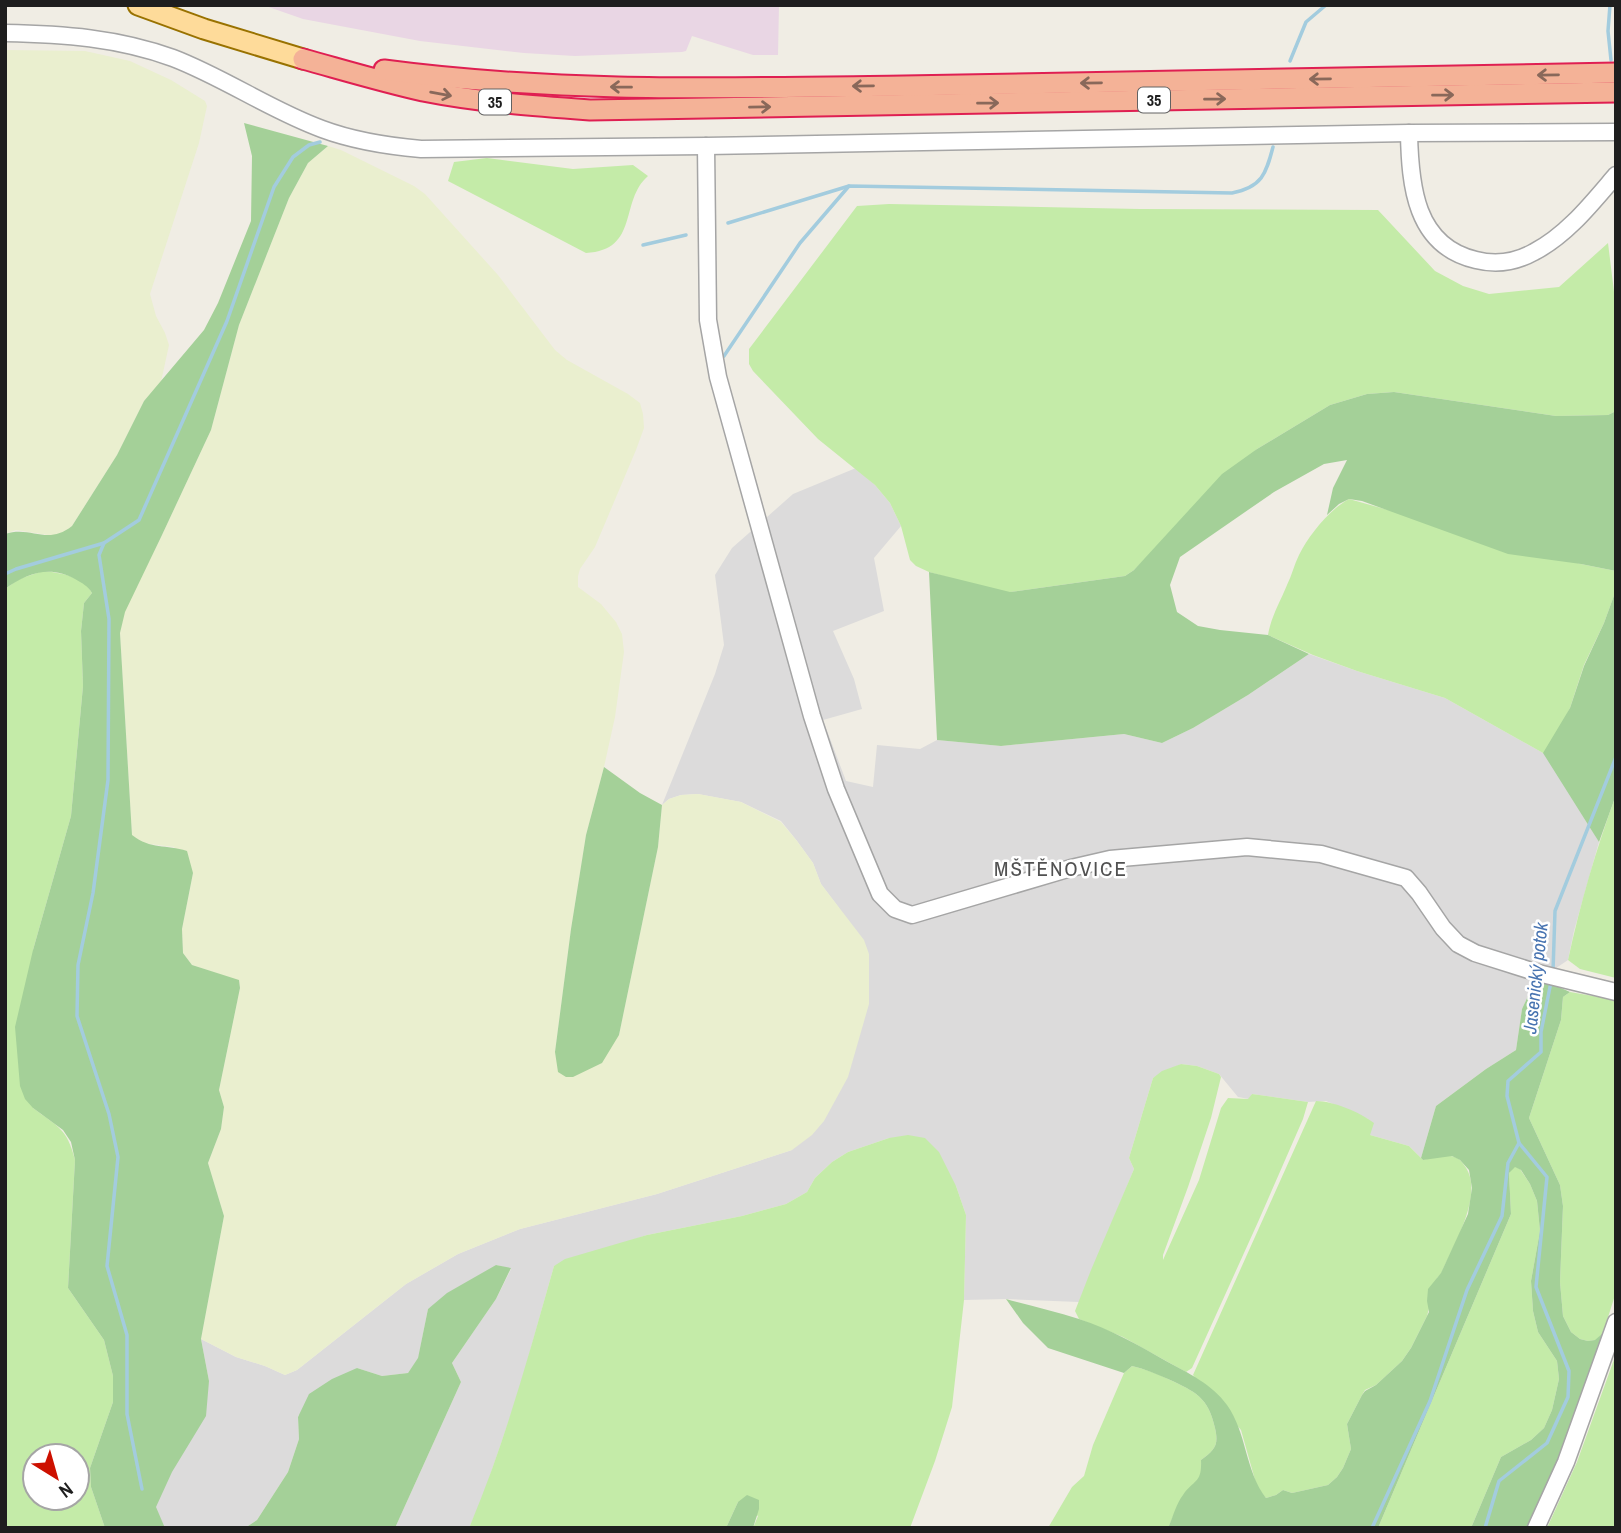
<svg xmlns="http://www.w3.org/2000/svg" width="1621" height="1533" font-family="'Archivo Narrow',sans-serif">
<style>
.residential{fill:#dcdbdb}
.industrial{fill:#e9d6e4}
.farmland{fill:#eaefcf}
.grass{fill:#c4eba8;fill-rule:evenodd}
.forest{fill:#a4d098}
.lines{fill:none;stroke-linecap:round;stroke-linejoin:round}
.stream{stroke:#a3ccde;stroke-width:3.5}
.tertiary-casing{stroke:#a5a5a5;stroke-width:19}
.primary-casing{stroke:#997200;stroke-width:23}
.trunk-casing{stroke:#df1f52;stroke-width:23}
.tertiary{stroke:#fff;stroke-width:16}
.primary{stroke:#fedb9a;stroke-width:19}
.trunk{stroke:#f4b297;stroke-width:19}
.oneway{stroke:#89685a}
.labels{text-anchor:middle;dominant-baseline:central;stroke-width:5;stroke-linejoin:round;paint-order:stroke}
.shield{fill:#fff;stroke:#626262;stroke-width:2}
.shield-label{font-size:16px;font-weight:bold;fill:#1e1e1e}
.water-label{font-size:19px;font-style:italic;fill:#4874b1;stroke:#fff}
.quarter-label{font-size:21px;letter-spacing:2px;fill:#515151;stroke:#fff}
</style>
<rect width="100%" height="100%" fill="#f0ede4"/>
<path class="residential" d="M856,468L875,485L890,503L901,526L874,558L884,611L833,631L854,679L862,709L823,720L846,781L873,787L877,745L920,749L937,740L1001,746L1124,734L1162,743L1193,728L1248,695L1309,654L1357,671L1445,698L1543,753L1549,754L1599,842L1574,931L1568,960L1534,983L1522,1009L1516,1050L1486,1069L1436,1106L1421,1158L1409,1146L1370,1135L1368,1119L1326,1101L1308,1102L1252,1094L1249,1099L1238,1097L1219,1074L1197,1066L1181,1064L1153,1078L1129,1158L1134,1169L1079,1302L1006,1299L964,1300L966,1215L956,1186L889,1138L848,1152L832,1162L815,1178L807,1192L786,1204L742,1216L647,1235L554,1266L518,1394L483,1496L469,1528H395L461,1382L452,1363L496,1299L511,1269L497,1265L428,1309L418,1359L408,1373L382,1376L357,1368L298,1416L299,1439L288,1472L257,1520L245,1528H165L155,1507L209,1381L201,1339L236,1357L265,1366L285,1375L297,1370L406,1284L458,1254L520,1229L657,1194L792,1150L839,908L821,884L813,863L797,841L781,821L741,802L698,794L681,795L669,799L662,805L715,674L724,645L715,575L732,548L793,494Z"/>
<path class="industrial" d="M263,5H779L778,55H753L692,36L686,51L682,52L575,56L524,53L420,41L303,19Z"/>
<g class="farmland">
<path d="M5,50L85,51L130,61L171,80L205,101L207,106L199,143L150,294L156,316L165,333L169,345L161,382L144,401L117,455L72,526L64,533L54,536L16,530L5,534Z"/>
<path d="M328,146L341,150L414,186L425,194L498,275L555,350L567,360L628,394L640,403L643,414L644,428L636,450L595,547L580,569L578,576V587L601,604L616,622L622,634L624,652L615,717L604,767L586,835L571,929L555,1052L619,1035L658,847L662,805L669,799L681,795L698,794L741,802L781,822L797,841L813,863L821,884L864,940L869,954V1004L848,1077L824,1121L812,1135L792,1150L657,1194L520,1229L458,1254L406,1284L297,1370L285,1375L265,1366L236,1357L201,1339L224,1216L208,1163L221,1129L224,1107L219,1090L240,988L239,981L192,965L183,953L182,929L193,873L174,847L142,843L132,836L120,633L124,612L162,535L211,430L239,325L289,198L308,163Z"/>
</g>
<g class="grass">
<path d="M487,158L573,169L633,165L648,176C619,201 640,250 586,253L448,181L454,162Z"/>
<path d="M889,204L1140,209L1378,210L1435,271L1463,286L1489,294L1559,287L1608,243L1616,308V411L1608,415L1556,416L1394,392L1367,394L1330,405L1257,449L1134,570L1125,576L1003,593L929,572L916,566L910,560L901,526L890,503L875,485L818,439L753,371L749,364V349L857,206Z"/>
<path d="M1349,499L1581,564L1616,571V590L1604,623L1584,665L1570,708L1549,754L1543,753L1445,698L1357,671L1313,655L1268,635C1271,617 1280,602 1287,585C1292,575 1294,565 1299,555C1309,535 1329,510 1349,499Z"/>
<path d="M43,571C61,573 83,576 92,593L84,603L81,631L83,686L71,816L33,950V1108C58,1127 67,1128 75,1160L68,1288L104,1340L113,1376V1402L90,1468L91,1487L105,1528H5V589L19,579ZM35,1456H77V1498H35Z"/>
<path d="M1616,795V978L1580,969L1568,960C1580,904 1596,849 1616,795Z"/>
<path d="M1570,992L1616,1000V1292L1603,1333L1596,1340L1588,1341L1580,1339L1571,1332L1563,1316L1560,1282L1563,1206L1560,1185L1529,1118L1561,1020L1563,997Z"/>
<path d="M1181,1064L1197,1066L1219,1074L1221,1077L1211,1118L1188,1187L1163,1255V1260L1199,1180L1221,1108L1228,1098L1248,1099L1252,1094L1308,1102L1303,1119L1258,1222L1192,1368L1186,1372L1123,1337L1079,1319L1075,1311L1091,1270L1134,1169L1129,1158L1153,1078L1162,1071Z"/>
<path d="M1316,1101C1333,1101 1360,1112 1374,1123L1370,1135L1409,1146L1423,1160C1432,1158 1442,1155 1451,1156C1457,1157 1461,1160 1464,1165C1486,1192 1453,1246 1441,1274L1437,1278L1427,1316L1411,1348L1402,1361L1376,1385L1365,1390L1362,1395L1347,1424L1351,1449L1343,1468L1337,1477L1328,1485L1292,1493L1283,1490L1276,1495L1266,1498L1257,1487L1241,1430L1193,1375Z"/>
<path d="M908,1135L925,1138L939,1152L956,1186L966,1215L964,1300L952,1407L935,1461L910,1528H753L758,1516L738,1502L726,1528H469C505,1443 529,1354 554,1266L565,1259L647,1235L742,1216L786,1204L807,1192L815,1178L832,1162L848,1152L889,1138Z"/>
<path d="M1514,1166L1520,1169L1530,1184L1537,1201L1540,1231L1531,1281L1533,1311L1538,1332L1557,1361L1559,1379L1552,1410L1544,1428L1531,1440L1501,1457L1471,1528H1378L1511,1214L1509,1173Z"/>
<path d="M1616,1354V1528H1547L1577,1462Z"/>
<path d="M1132,1366C1145,1369 1156,1373 1168,1379C1196,1392 1208,1397 1215,1428C1219,1445 1215,1450 1201,1460L1202,1471L1199,1479L1176,1510L1168,1528H1048L1072,1487L1084,1476L1093,1445L1124,1373Z"/>
</g>
<g class="forest">
<path d="M244,123L328,146L308,163L289,198L239,325L211,430L162,535L125,612L120,633L132,835C151,850 166,844 187,851L193,873L182,929L183,953L192,965L239,980L240,988L219,1090L224,1107L221,1129L208,1163L224,1216L201,1339L209,1381L206,1416L172,1472L156,1507L165,1528H105L91,1487L90,1468L113,1402V1376L104,1340L68,1288L75,1160L71,1142L63,1130L33,1108L25,1099L20,1086L15,1027L33,950L71,816L83,686L81,631L84,603L92,593C88,586 82,583 75,579C50,565 27,573 5,589V534C31,525 47,546 72,526L117,455L144,401L204,330L218,303L251,221L252,156Z"/>
<path d="M1394,392L1556,416L1608,415L1616,411V571L1581,564L1508,554L1362,501L1349,499L1339,504L1327,515L1333,488L1347,460L1324,464L1274,492L1180,557L1170,585L1177,612L1198,626L1220,630L1268,635L1309,654L1248,695L1193,728L1162,743L1124,734L1001,746L937,740L929,572L1010,592L1125,576L1134,570L1222,474L1257,449L1330,405L1367,394Z"/>
<path d="M1616,590V795L1599,842L1543,753L1570,708L1584,666L1604,623Z"/>
<path d="M604,767L640,793L662,805L658,847L619,1035L602,1063L573,1077H566L558,1072L555,1052L571,929L586,835Z"/>
<path d="M1543,980L1570,992L1563,997L1561,1020L1529,1118L1560,1185L1563,1206L1560,1282L1563,1316L1571,1332L1580,1339L1588,1341L1595,1340L1603,1333L1561,1455L1526,1528H1471L1501,1457L1531,1440L1544,1428L1552,1410L1559,1379L1557,1361L1538,1332L1533,1311L1531,1281L1540,1231L1537,1201L1530,1184L1521,1170L1515,1167L1509,1173L1511,1214L1378,1528H1168C1173,1517 1176,1504 1183,1495C1194,1479 1202,1484 1201,1460C1215,1450 1219,1445 1215,1428C1208,1397 1196,1392 1168,1379C1156,1374 1145,1369 1132,1366L1124,1373L1048,1348L1023,1323L1006,1299C1030,1306 1055,1311 1079,1319C1110,1329 1138,1345 1166,1361C1188,1373 1212,1384 1227,1405C1247,1433 1245,1471 1266,1498L1276,1495L1283,1490L1292,1493L1328,1485L1337,1477L1343,1468L1351,1449L1347,1424L1362,1395L1365,1391L1376,1385L1402,1361L1411,1348L1429,1312L1427,1301L1428,1289L1441,1273L1468,1214L1472,1188L1469,1170L1460,1160L1452,1156L1423,1160L1421,1158L1436,1106L1486,1069L1516,1050L1522,1009L1534,983Z"/>
<path d="M496,1265L511,1268L496,1299L452,1363L461,1382L395,1528H245L257,1520L288,1472L299,1439L298,1417L309,1394L332,1379L357,1368L382,1376L408,1373L418,1358L428,1309L447,1293Z"/>
<path d="M747,1495L759,1500V1509L753,1528H726L738,1502Z"/>
</g>
<g class="lines">
<g class="stream">
<path d="M1610,5L1608,31L1611,60"/>
<path d="M1290,61L1306,22L1326,5"/>
<path d="M1616,107V109"/>
<path d="M728,223L849,186L1232,193C1262,187 1266,174 1273,147"/>
<path d="M643,245L686,235"/>
<path d="M724,356L800,243L849,186"/>
<path d="M104,543L99,555L109,619L108,780L93,893L78,965L77,1016L109,1114L118,1157L107,1266L127,1335V1414L142,1489"/>
<path d="M5,574L16,569L104,543L139,520L227,321L274,187L293,157L309,145L320,142"/>
<path d="M1553,971L1555,911L1616,757"/>
<path d="M1372,1528L1430,1401L1467,1290L1502,1216L1508,1163L1519,1143"/>
<path d="M1485,1528L1499,1481L1547,1443L1568,1397L1569,1371L1536,1287L1547,1177L1519,1143L1507,1096L1508,1081L1541,1052V1032L1551,982"/>
</g>
<g class="tertiary-casing">
<g id="tertiary">
<path d="M5,33C63,34 118,38 173,58C225,78 270,110 322,129C354,141 387,146 421,149L706,146L1409,133L1616,132"/>
<path d="M1409,133C1410,185 1415,246 1476,260C1496,265 1516,262 1534,252C1567,235 1592,203 1616,175"/>
<path d="M706,146L708,320L718,377L812,716L836,789L880,894L895,909L912,915L1071,868L1110,859L1247,847L1321,854L1406,878L1419,893L1443,928L1458,944L1475,953L1538,973L1616,992"/>
<path d="M1536,1528L1566,1462L1616,1322"/>
</g>
</g>
<g class="primary-casing">
<path id="primary" d="M138,5L204,29L303,59"/>
</g>
<g class="trunk-casing">
<g id="trunk">
<path d="M303,59C343,70 383,82 423,91C478,102 534,106 590,110L1616,92"/>
<path d="M384,70C556,93 730,88 904,86C1141,83 1378,76 1616,73"/>
</g>
</g>
<use href="#tertiary" class="tertiary"/>
<use href="#primary" class="primary"/>
<use href="#trunk" class="trunk"/>
</g>
<defs><path id="oneway-shaft" d="M-6 0H5M1.5-3L5.5 0L1.5 3" fill="none" stroke-width="1.6" stroke-linecap="round" stroke-linejoin="round" transform="scale(1.75)"/></defs>
<g class="oneway">
<use href="#oneway-shaft" transform="translate(1548 75) rotate(179)"/>
<use href="#oneway-shaft" transform="translate(1320 79) rotate(179)"/>
<use href="#oneway-shaft" transform="translate(1091 83) rotate(179)"/>
<use href="#oneway-shaft" transform="translate(863 86) rotate(179)"/>
<use href="#oneway-shaft" transform="translate(621 87) rotate(-179)"/>
<use href="#oneway-shaft" transform="translate(441 94) rotate(10)"/>
<use href="#oneway-shaft" transform="translate(1443 95) rotate(-1)"/>
<use href="#oneway-shaft" transform="translate(1215 99) rotate(-1)"/>
<use href="#oneway-shaft" transform="translate(988 103) rotate(-1)"/>
<use href="#oneway-shaft" transform="translate(760 107) rotate(-1)"/>
</g>
<g class="labels">
<g class="shield">
<rect x="1138" y="87.5" width="32" height="25" rx="5"/>
<rect x="479" y="89.5" width="32" height="25" rx="5"/>
</g>
<g class="shield-label">
<text x="1154" y="100">35</text>
<text x="495" y="102">35</text>
</g>
<g class="water-label">
<text transform="translate(1535 978) rotate(-84)">Jasenický potok</text>
</g>
<g class="quarter-label">
<text x="1061" y="868">MŠTĚNOVICE</text>
</g>
</g>
<rect width="1621" height="1533" fill="none" stroke="#1e1e1e" stroke-width="14"/>
<g transform="translate(56 1477) rotate(143)"><circle r="33" fill="#ffffff" stroke="#a5a5a5" stroke-width="2"/>
<path d="M0-5L12 26L0 18L-12 26Z" fill="#cd1000"/>
<text y="-10" font-size="19" font-weight="bold" text-anchor="middle" fill="#1e1e1e">N</text>
</g>
</svg>
